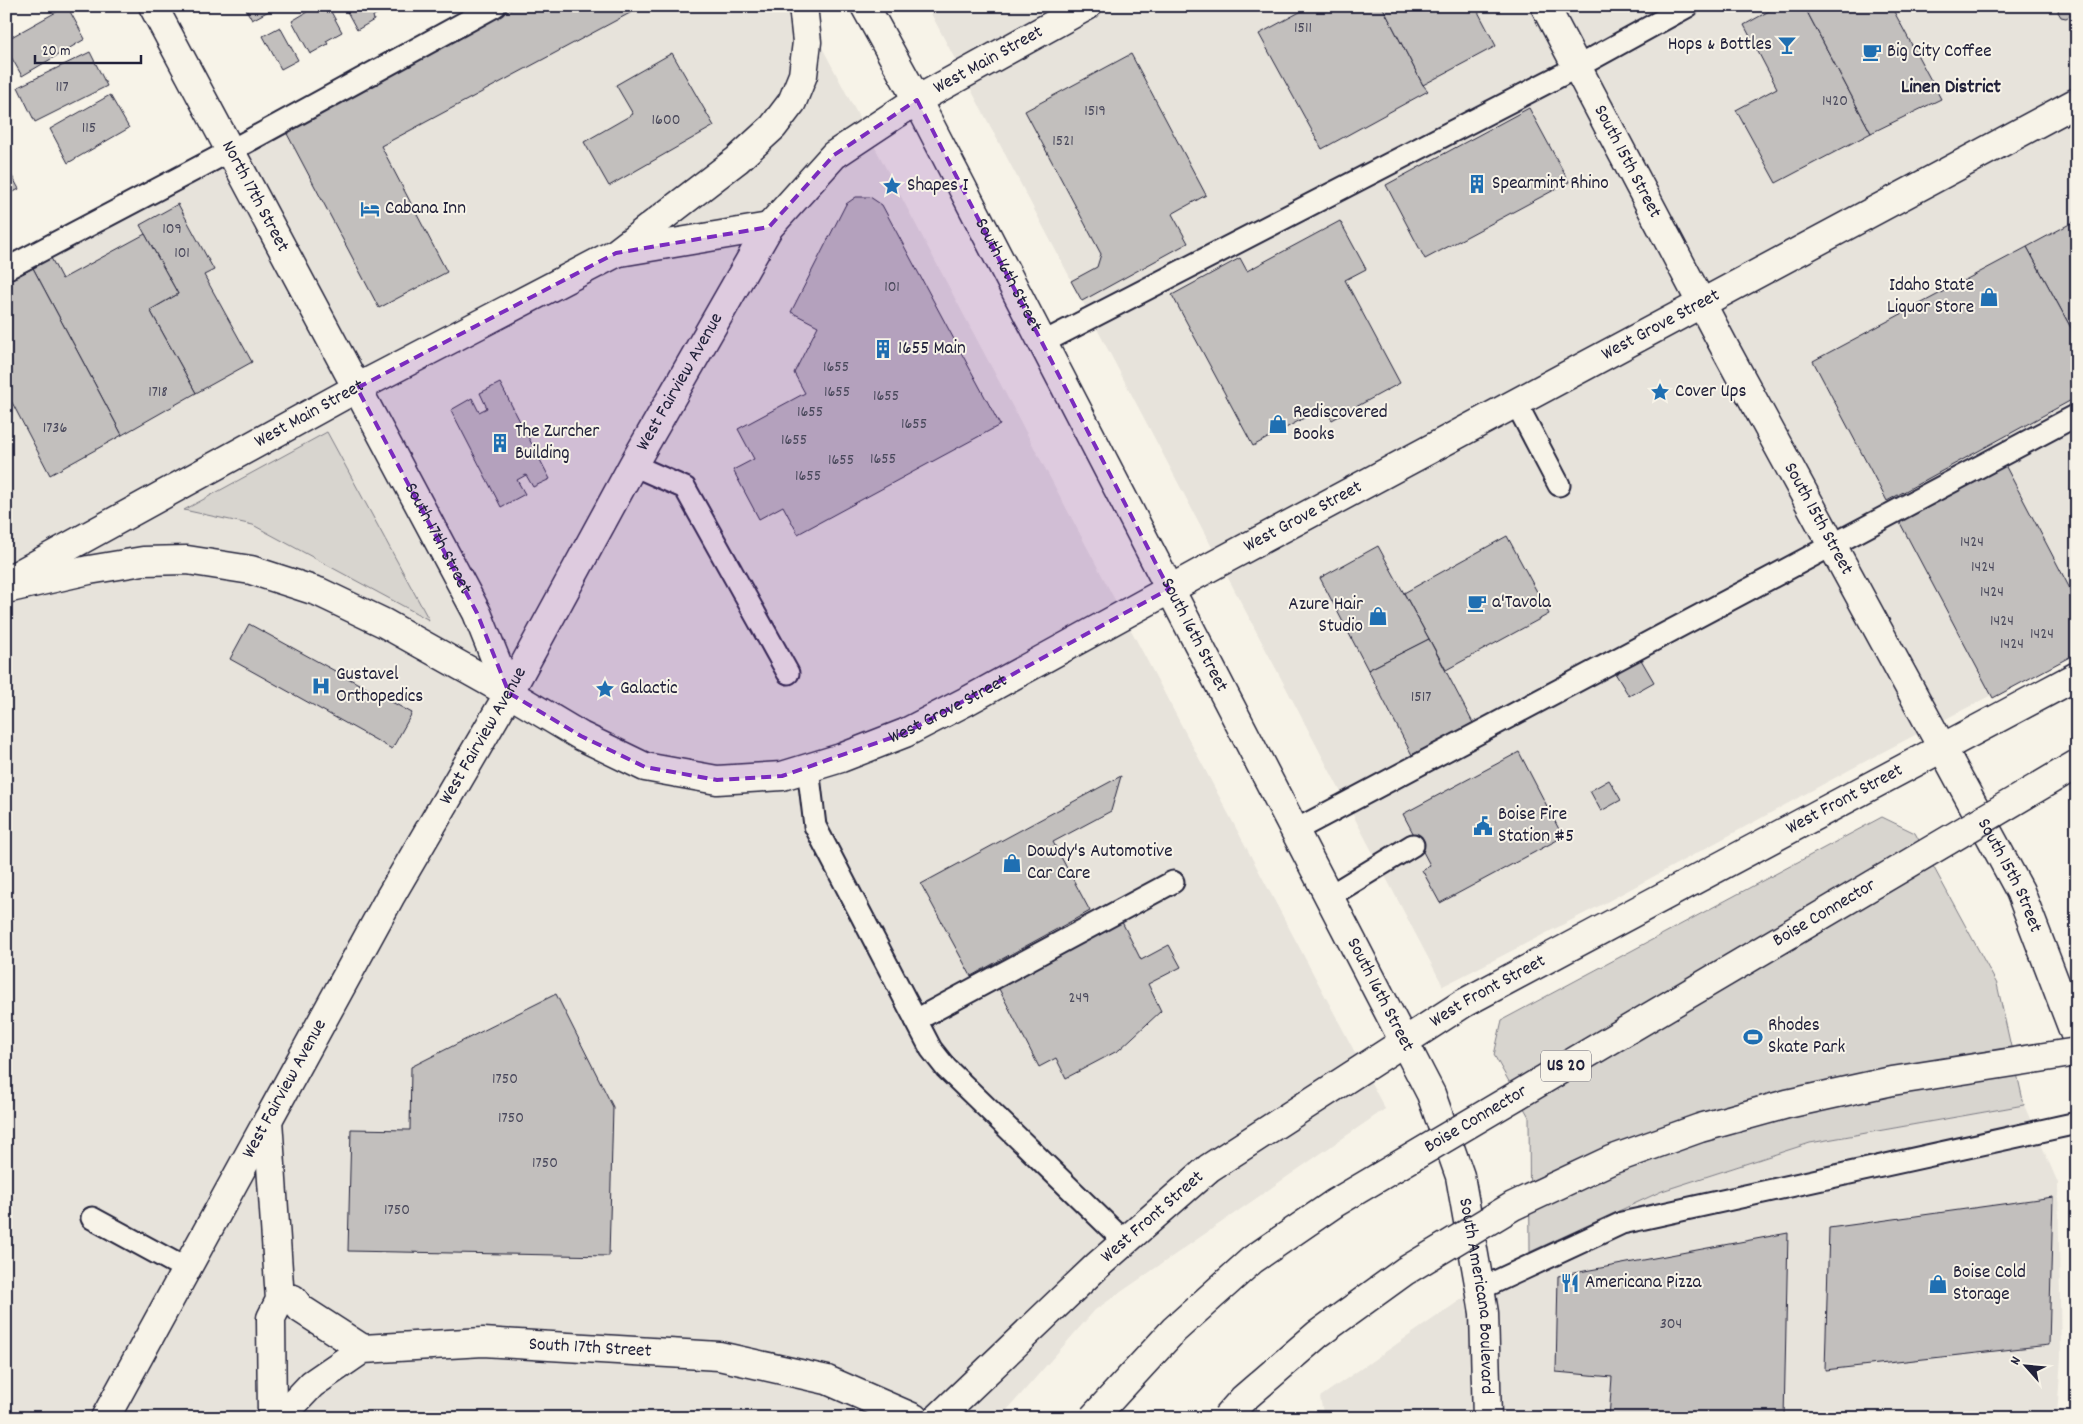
<svg xmlns="http://www.w3.org/2000/svg" width="2083" height="1424" font-family="Dekko,sans-serif">
<style>
.built{fill:#e7e3db}
.green{fill:#d8d5cf;stroke:#7d7c85}
.building{fill:#c2bfbd;stroke:#22223b}
.lines{fill:none;stroke-linecap:round;stroke-linejoin:round}
.lane-casing{stroke:#22223b;stroke-width:25}
.street-casing{stroke:#22223b;stroke-width:31}
.secondary-casing{stroke:#22223b;stroke-width:31}
.lane{stroke:#f7f3e8;stroke-width:21}
.street{stroke:#f7f3e8;stroke-width:28}
.secondary{stroke:#f7f3e8;stroke-width:28}
.highway-bridge-casing{stroke:#22223b;stroke-width:31;stroke-linecap:butt}
.highway-bridge{stroke:#f7f3e8;stroke-width:28}
.marked{fill:#7b2cbf;fill-opacity:0.2;stroke:#7b2cbf;stroke-width:4;stroke-dasharray:10 6;stroke-linejoin:round}
.labels{text-anchor:middle;dominant-baseline:central;stroke-width:4;stroke-linejoin:round;paint-order:stroke}
.number-label{font-size:16px;fill:#4a495c}
.shield{fill:#f7f3e8;stroke:#62616f;stroke-width:1}
.shield-label{font-size:18px;font-weight:bold;fill:#22223b}
.poi-label{font-size:19px;fill:#22223b;stroke:#f7f3e8;text-anchor:start}
.street-label{font-size:19px;fill:#22223b;stroke:#f7f3e8}
.neighbourhood-label{font-size:20px;font-weight:bold;fill:#22223b;stroke:#f7f3e8}
</style>
<rect width="100%" height="100%" fill="#f7f3e8"/>
<filter id="ink" filterUnits="userSpaceOnUse"><feTurbulence type="fractalNoise" baseFrequency=".02" numOctaves="2"/><feDisplacementMap in="SourceGraphic" scale="10" xChannelSelector="R" yChannelSelector="G"/><feConvolveMatrix kernelMatrix="1 2 1 2 8 2 1 2 1" color-interpolation-filters="sRGB"/></filter>
<g filter="url(#ink)">
<g class="built">
<path d="M519,6H800L1385,1109L1095,1310L1000,1418H6V283L182,186Z"/>
<path d="M927,6H2077V650L1877,755L1603,904L1443,986Z"/>
<path d="M2024,1105L2058,1183L2061,1356L2057,1418H1324L1320,1397L1530,1252L1662,1191L1810,1143Z"/>
</g>
<g class="green">
<path d="M327,432L429,620L253,525L184,510Z"/>
<path d="M1882,817L1915,833L1997,984L2024,1105L1810,1143L1662,1191L1530,1252L1529,1117L1494,1055L1502,1020Z"/>
</g>
<g class="building">
<path d="M67,6L85,39L22,76L6,48V40Z"/>
<path d="M244,6H278L252,20Z"/>
<path d="M312,6H328L342,32L326,41L328,44L310,54L292,21L307,12L306,9Z"/>
<path d="M344,6H388L389,7L373,16L374,20L357,30Z"/>
<path d="M517,6H643L381,146L447,272L379,308L285,130Z"/>
<path d="M1311,6H1382L1423,85L1428,91L1322,149L1259,34Z"/>
<path d="M1382,6H1475L1496,46L1423,85Z"/>
<path d="M1622,6H1640L1626,13Z"/>
<path d="M1778,6H1804L1871,133L1776,183L1736,110L1777,88L1744,25Z"/>
<path d="M1804,6H1891L1941,99L1871,133Z"/>
<path d="M2059,6H2072L2073,14L2066,18L2061,17L2058,12Z"/>
<path d="M280,27L298,60L281,69L263,36Z"/>
<path d="M90,52L107,86L35,122L18,87Z"/>
<path d="M672,53L714,126L609,186L584,142L633,114L616,85Z"/>
<path d="M1131,54L1206,195L1172,214L1188,243L1082,301L1071,281L1097,267L1101,254L1025,111Z"/>
<path d="M110,95L129,128L68,163L50,129Z"/>
<path d="M1529,108L1569,182L1425,259L1386,185Z"/>
<path d="M6,165L19,189L6,196Z"/>
<path d="M856,197H870L882,205L1000,425L798,534L783,506L759,519L733,470L754,459L738,429L805,393L794,373L818,326L791,312L846,204Z"/>
<path d="M178,204L214,270L204,275L252,362L196,393L150,310L178,294L140,225Z"/>
<path d="M2077,220V339L2027,247Z"/>
<path d="M1340,221L1366,269L1345,280L1400,383L1332,420L1324,407L1253,446L1172,295L1240,258L1247,271Z"/>
<path d="M145,234L178,294L150,310L196,393L122,435L33,268L51,258L62,279Z"/>
<path d="M2027,247L2077,339V397L1887,501L1813,361Z"/>
<path d="M33,268L122,435L50,475L6,391V282Z"/>
<path d="M500,383L550,479L533,487L526,475L517,480L525,494L501,507L451,410L472,398L479,412L487,408L480,393Z"/>
<path d="M2005,465L2077,602V653L1993,698L1899,521Z"/>
<path d="M1507,536L1549,614L1446,670L1404,593Z"/>
<path d="M1378,546L1429,639L1368,670L1320,578Z"/>
<path d="M249,624L412,713L392,749L230,659Z"/>
<path d="M1429,639L1473,723L1412,755L1368,670Z"/>
<path d="M1640,658L1654,682L1629,696L1615,673Z"/>
<path d="M1519,752L1563,837L1440,903L1422,870L1430,865L1403,814Z"/>
<path d="M1121,776L1111,811L1053,842L1090,911L971,976L921,884Z"/>
<path d="M1609,780L1621,800L1601,811L1590,791Z"/>
<path d="M1121,920L1141,960L1169,945L1181,967L1148,984L1161,1011L1119,1050L1066,1078L1056,1058L1039,1067L997,985Z"/>
<path d="M556,994L613,1107L609,1256L348,1251L351,1129L410,1130L411,1067Z"/>
<path d="M2053,1197L2049,1345L1825,1370L1829,1228Z"/>
<path d="M1788,1233L1784,1418H1609L1612,1377L1556,1372L1558,1276Z"/>
</g>
<g class="lines">
<g class="lane-casing">
<g id="lane">
<path d="M6,269L230,151L495,6"/>
<path d="M1042,343L1577,67L1688,6"/>
<path d="M1516,403L1559,485"/>
<path d="M633,465L685,488L788,673"/>
<path d="M808,768L815,826L931,1049L946,1068L1125,1242"/>
<path d="M1294,831L2077,415"/>
<path d="M1328,897L1413,845"/>
<path d="M916,1020L1173,882"/>
<path d="M92,1218L186,1269"/>
<path d="M1480,1289L1622,1223L2077,1123"/>
</g>
</g>
<g class="street-casing">
<g id="street">
<path id="s1" d="M153,6L477,613L509,693"/>
<path d="M268,1120L280,1300L271,1318L272,1418"/>
<path d="M280,1300L293,1299L301,1309L363,1349"/>
<path id="s2" d="M280,1418L312,1384L363,1349L483,1342L719,1356L827,1380L914,1418"/>
</g>
</g>
<g class="secondary-casing">
<g id="secondary">
<path id="s3" d="M865,6L917,100L1431,1094L1460,1176L1480,1289L1484,1313L1487,1418"/>
<path id="s4" d="M1545,6L1726,350L2020,891L2077,1040"/>
<path d="M620,252L769,227"/>
<path id="s5" d="M10,579L357,388L616,253L737,160L773,127L792,102L803,75L807,42L803,6"/>
<path id="s6" d="M6,589L89,570L143,561L187,560L251,570L319,592L384,623L509,693L581,736L645,767L717,780L782,776L841,758L905,733L967,701L1214,565L2077,102"/>
<path id="s7" d="M105,1418L390,897L509,693L633,465L769,227L834,155L917,100L1087,6"/>
<path id="s8" d="M938,1418L1097,1266L1209,1168L1464,1003L2077,676"/>
</g>
</g>
<use href="#lane" class="lane"/>
<use href="#street" class="street"/>
<use href="#secondary" class="secondary"/>
<g class="highway-bridge-casing">
<g id="highway-bridge">
<path id="s9" d="M1093,1418L1174,1330L1252,1260L1335,1203L2077,764"/>
<path d="M1226,1418L1243,1399L1318,1334L1405,1271L1513,1206L1611,1160L1700,1128L1787,1104L1892,1081L2077,1052"/>
</g>
</g>
<use href="#highway-bridge" class="highway-bridge"/>
</g>
</g>
<path class="marked" d="M917,100L1169,589L905,733L782,776L717,780L645,767L581,736L509,693L477,613L357,388L616,253L769,227L834,155Z"/>
<defs>
<g id="bar-bare" transform="scale(1.5)"><path d="M-6-5H6L.8 .8V4.5H3.5V6h-7V4.5H-.8V.8Z" fill="#1f6fb2" stroke="#f7f3e8" stroke-width="2.5" paint-order="stroke"/></g>
<g id="cafe-bare" transform="scale(1.5)"><path d="M-5.5-4.5H6V0H3Q3 3.5 0 3.5H-2.5Q-5.5 3.5-5.5 0ZM3-3.2v2h1.7v-2ZM-6 4.5H4V6H-6Z" fill="#1f6fb2" stroke="#f7f3e8" stroke-width="2.5" paint-order="stroke"/></g>
<g id="building-bare" transform="scale(1.5)"><path d="M-4-6H4V6H1V3H-1V6H-4ZM-2.5-4.3h1.7v1.8h-1.7ZM.8-4.3h1.7v1.8H.8ZM-2.5-1h1.7V.8h-1.7ZM.8-1h1.7V.8H.8Z" fill="#1f6fb2" stroke="#f7f3e8" stroke-width="2.5" paint-order="stroke"/></g>
<g id="sight-bare" transform="scale(1.5)"><path d="M0-6L1.8-2.2L6-1.7L2.9 1.2L3.7 5.4L0 3.3L-3.7 5.4L-2.9 1.2L-6-1.7L-1.8-2.2Z" fill="#1f6fb2" stroke="#f7f3e8" stroke-width="2.5" paint-order="stroke"/></g>
<g id="hotel-bare" transform="scale(1.5)"><path d="M-6-4.5h1.5V1H6V5H4.5V3h-9V5H-6ZM-4 0a1.8 1.8 0 1 1 3.6 0ZM.5 0V-2.5h3Q6-2.5 6 0Z" fill="#1f6fb2" stroke="#f7f3e8" stroke-width="2.5" paint-order="stroke"/></g>
<g id="shop-bare" transform="scale(1.5)"><path d="M-5-2.5h2.3a2.7 3.5 0 0 1 5.4 0H5L5.5 6h-11ZM-1.5-2.5h3a1.5 2.3 0 0 0-3 0Z" fill="#1f6fb2" stroke="#f7f3e8" stroke-width="2.5" paint-order="stroke"/></g>
<g id="hospital-bare" transform="scale(1.5)"><path d="M-5-5h3v3.5h4V-5h3V5h-3V1.5h-4V5h-3Z" fill="#1f6fb2" stroke="#f7f3e8" stroke-width="2.5" paint-order="stroke"/></g>
<g id="civic-bare" transform="scale(1.5)"><path d="M-.6-6.5H3V-4.5H.6V-3L4-1V1h2V6H-6V1h2V-1L-.6-3ZM-1.2 2.5V6h2.4V2.5Z" fill="#1f6fb2" stroke="#f7f3e8" stroke-width="2.5" paint-order="stroke"/></g>
<g id="stadium-bare" transform="scale(1.5)"><path d="M0-5a6.5 5 0 1 0 0 10a6.5 5 0 1 0 0-10ZM-3.5-1.8h7v3.6h-7Z" fill="#1f6fb2" stroke="#f7f3e8" stroke-width="2.5" paint-order="stroke"/></g>
<g id="restaurant-bare" transform="scale(1.5)"><path d="M-5-6h1v4h1v-4h1v4h1v-4h1v5L-1.5 .5V6h-2V.5L-5-1ZM5-6V6H3V1.5H1.5Q1.5-4 5-6Z" fill="#1f6fb2" stroke="#f7f3e8" stroke-width="2.5" paint-order="stroke"/></g>
</defs>
<g fill-rule="evenodd">
<use href="#bar-bare" x="1787" y="45"/>
<use href="#cafe-bare" x="1872" y="52"/>
<use href="#building-bare" x="1477" y="184"/>
<use href="#sight-bare" x="892" y="186"/>
<use href="#hotel-bare" x="370" y="209"/>
<use href="#shop-bare" x="1989" y="297"/>
<use href="#building-bare" x="883" y="349"/>
<use href="#sight-bare" x="1660" y="392"/>
<use href="#shop-bare" x="1278" y="424"/>
<use href="#building-bare" x="500" y="443"/>
<use href="#cafe-bare" x="1477" y="603"/>
<use href="#shop-bare" x="1378" y="616"/>
<use href="#hospital-bare" x="321" y="686"/>
<use href="#sight-bare" x="605" y="689"/>
<use href="#civic-bare" x="1483" y="826"/>
<use href="#shop-bare" x="1012" y="863"/>
<use href="#stadium-bare" x="1753" y="1037"/>
<use href="#restaurant-bare" x="1570" y="1283"/>
<use href="#shop-bare" x="1938" y="1284"/>
</g>
<g class="labels">
<g class="number-label">
<text x="1303" y="28">1511</text>
<text x="62" y="87">117</text>
<text x="1835" y="101">1420</text>
<text x="1095" y="111">1519</text>
<text x="666" y="120">1600</text>
<text x="89" y="128">115</text>
<text x="1063" y="141">1521</text>
<text x="172" y="229">109</text>
<text x="182" y="253">101</text>
<text x="892" y="287">101</text>
<text x="836" y="367">1655</text>
<text x="158" y="392">1718</text>
<text x="837" y="392">1655</text>
<text x="886" y="396">1655</text>
<text x="810" y="412">1655</text>
<text x="914" y="424">1655</text>
<text x="55" y="428">1736</text>
<text x="794" y="440">1655</text>
<text x="883" y="459">1655</text>
<text x="841" y="460">1655</text>
<text x="808" y="476">1655</text>
<text x="1972" y="542">1424</text>
<text x="1983" y="567">1424</text>
<text x="1992" y="592">1424</text>
<text x="2002" y="621">1424</text>
<text x="2042" y="634">1424</text>
<text x="2012" y="644">1424</text>
<text x="1421" y="697">1517</text>
<text x="1079" y="998">249</text>
<text x="505" y="1079">1750</text>
<text x="511" y="1118">1750</text>
<text x="545" y="1163">1750</text>
<text x="397" y="1210">1750</text>
<text x="1671" y="1324">304</text>
</g>
<rect class="shield" x="1541" y="1050.5" width="50" height="31" rx="4"/>
<g class="shield-label">
<text x="1566" y="1066">US 20</text>
</g>
<g class="poi-label">
<text x="1772" y="45" text-anchor="end">Hops &amp; Bottles</text>
<text x="1887" y="52">Big City Coffee</text>
<text x="1492" y="184">Spearmint Rhino</text>
<text x="907" y="186">Shapes I</text>
<text x="385" y="209">Cabana Inn</text>
<text x="1974" y="286" text-anchor="end">Idaho State<tspan x="1974" dy="22">Liquor Store</tspan></text>
<text x="898" y="349">1655 Main</text>
<text x="1675" y="392">Cover Ups</text>
<text x="1293" y="413">Rediscovered<tspan x="1293" dy="22">Books</tspan></text>
<text x="515" y="432">The Zurcher<tspan x="515" dy="22">Building</tspan></text>
<text x="1492" y="603">a'Tavola</text>
<text x="1363" y="605" text-anchor="end">Azure Hair<tspan x="1363" dy="22">Studio</tspan></text>
<text x="336" y="675">Gustavel<tspan x="336" dy="22">Orthopedics</tspan></text>
<text x="620" y="689">Galactic</text>
<text x="1498" y="815">Boise Fire<tspan x="1498" dy="22">Station #5</tspan></text>
<text x="1027" y="852">Dowdy's Automotive<tspan x="1027" dy="22">Car Care</tspan></text>
<text x="1768" y="1026">Rhodes<tspan x="1768" dy="22">Skate Park</tspan></text>
<text x="1953" y="1273">Boise Cold<tspan x="1953" dy="22">Storage</tspan></text>
<text x="1585" y="1283">Americana Pizza</text>
</g>
<g class="street-label">
<text stroke="none"><textPath href="#s7" startOffset="1642">West Main Street</textPath></text>
<text stroke="none"><textPath href="#s4" startOffset="176">South 15th Street</textPath></text>
<text stroke="none"><textPath href="#s1" startOffset="216">North 17th Street</textPath></text>
<text stroke="none"><textPath href="#s3" startOffset="305">South 16th Street</textPath></text>
<text stroke="none"><textPath href="#s6" startOffset="1818">West Grove Street</textPath></text>
<text stroke="none"><textPath href="#s7" startOffset="1185">West Fairview Avenue</textPath></text>
<text stroke="none"><textPath href="#s5" startOffset="342">West Main Street</textPath></text>
<text stroke="none"><textPath href="#s6" startOffset="1412">West Grove Street</textPath></text>
<text stroke="none"><textPath href="#s4" startOffset="581">South 15th Street</textPath></text>
<text stroke="none"><textPath href="#s1" startOffset="604">South 17th Street</textPath></text>
<text stroke="none"><textPath href="#s3" startOffset="710">South 16th Street</textPath></text>
<text stroke="none"><textPath href="#s6" startOffset="1008">West Grove Street</textPath></text>
<text stroke="none"><textPath href="#s7" startOffset="780">West Fairview Avenue</textPath></text>
<text stroke="none"><textPath href="#s8" startOffset="1104">West Front Street</textPath></text>
<text stroke="none"><textPath href="#s4" startOffset="986">South 15th Street</textPath></text>
<text stroke="none"><textPath href="#s9" startOffset="894">Boise Connector</textPath></text>
<text stroke="none"><textPath href="#s8" startOffset="699">West Front Street</textPath></text>
<text stroke="none"><textPath href="#s3" startOffset="1115">South 16th Street</textPath></text>
<text stroke="none"><textPath href="#s7" startOffset="375">West Fairview Avenue</textPath></text>
<text stroke="none"><textPath href="#s9" startOffset="489">Boise Connector</textPath></text>
<text stroke="none"><textPath href="#s8" startOffset="294">West Front Street</textPath></text>
<text stroke="none"><textPath href="#s3" startOffset="1435">South Americana Boulevard</textPath></text>
<text stroke="none"><textPath href="#s2" startOffset="336">South 17th Street</textPath></text>
</g>
<g class="neighbourhood-label">
<text x="1951" y="88">Linen District</text>
</g>
</g>
<rect width="2083" height="1424" fill="none" stroke="#f7f3e8" stroke-width="25"/>
<rect x="12" y="12" width="2058" height="1399" fill="none" stroke="#22223b" stroke-width="2" filter="url(#ink)"/>
<g transform="translate(2026 1366) rotate(297)" stroke="#f7f3e8" stroke-width="4" paint-order="stroke">
<path d="M0-4L9 19L0 12L-9 19Z" fill="#22223b"/>
<text y="-8" font-size="14" font-weight="bold" text-anchor="middle" fill="#22223b">N</text>
</g>
<path d="M35 55v8h106v-8" fill="none" stroke="#22223b" stroke-width="2.5"/>
<text x="42" y="55" font-size="15" fill="#22223b" stroke="#f7f3e8" stroke-width="4" paint-order="stroke">20 m</text>
</svg>
